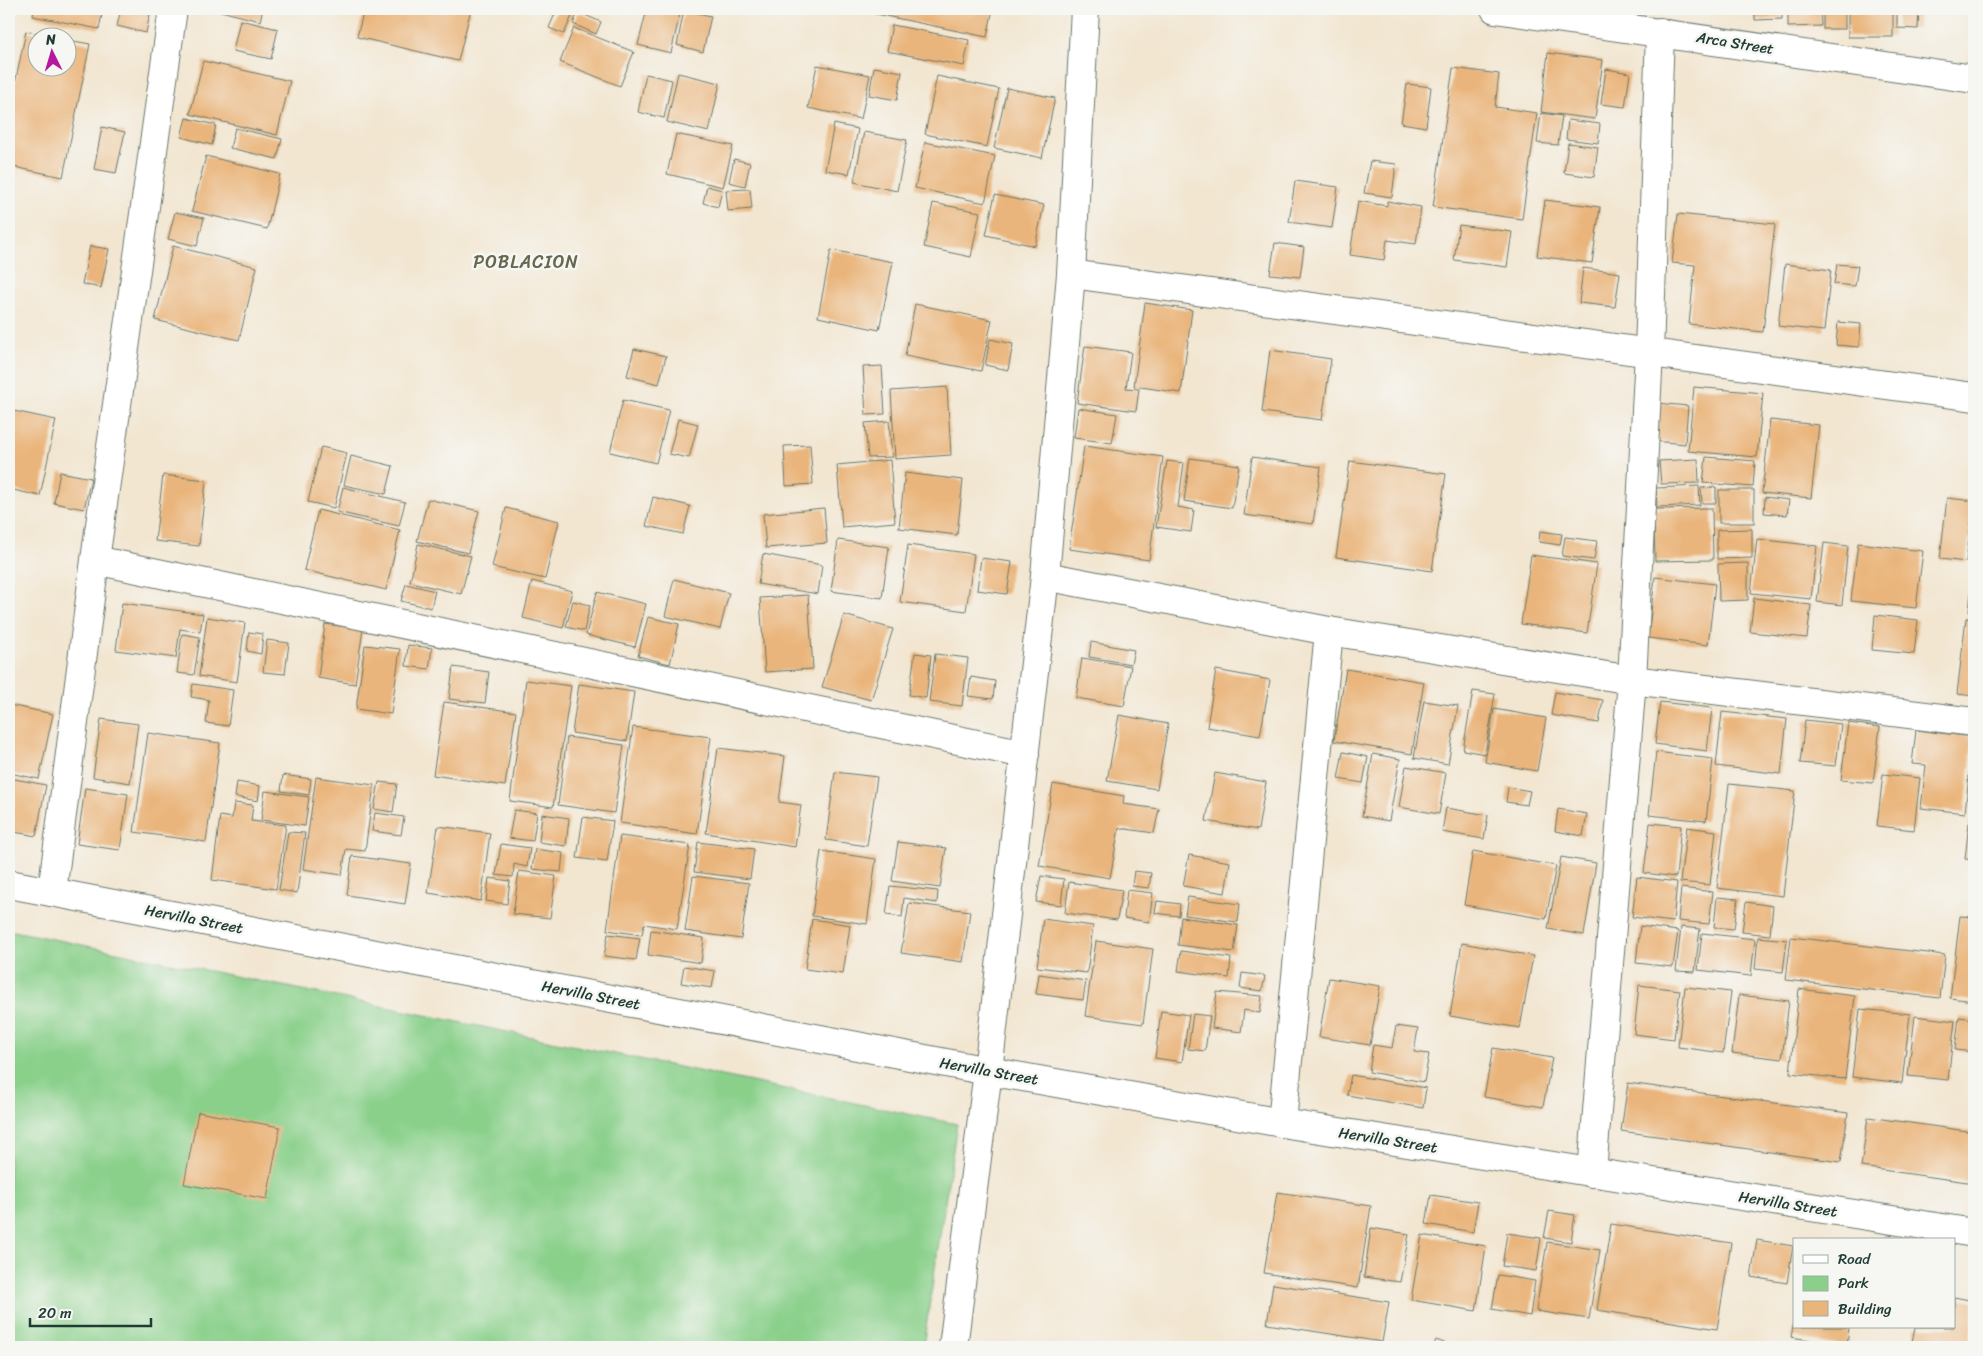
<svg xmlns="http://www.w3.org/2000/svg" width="1983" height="1356" font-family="Sriracha,sans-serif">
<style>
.green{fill:#8ad08b;stroke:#548660}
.building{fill:#eab57b}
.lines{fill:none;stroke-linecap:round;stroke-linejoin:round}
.street-casing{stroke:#69786b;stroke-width:30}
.street{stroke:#fff;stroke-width:28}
.labels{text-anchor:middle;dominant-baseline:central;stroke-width:5;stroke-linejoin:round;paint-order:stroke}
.street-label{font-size:15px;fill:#1f3d34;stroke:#f6f6f2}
.quarter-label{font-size:18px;letter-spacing:1px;fill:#66674d;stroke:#f6f6f2}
</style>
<rect width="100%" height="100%" fill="#f6f6f2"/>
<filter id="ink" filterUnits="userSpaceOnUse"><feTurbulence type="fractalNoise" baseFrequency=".02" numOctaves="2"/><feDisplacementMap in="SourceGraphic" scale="10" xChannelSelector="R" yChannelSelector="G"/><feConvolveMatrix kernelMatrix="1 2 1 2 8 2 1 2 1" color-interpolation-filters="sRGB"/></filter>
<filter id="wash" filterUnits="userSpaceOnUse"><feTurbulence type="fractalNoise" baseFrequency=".0096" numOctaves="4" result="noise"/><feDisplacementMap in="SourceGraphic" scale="20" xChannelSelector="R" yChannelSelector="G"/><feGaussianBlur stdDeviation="1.12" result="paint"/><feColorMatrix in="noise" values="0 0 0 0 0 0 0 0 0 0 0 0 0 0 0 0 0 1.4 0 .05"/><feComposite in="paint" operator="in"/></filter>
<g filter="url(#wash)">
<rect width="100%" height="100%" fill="#f2e6d1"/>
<path class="green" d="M9,930L957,1124L923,1347H9Z"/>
<g id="blocks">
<g class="building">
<path d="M34,9H103L99,29L33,16Z"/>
<path d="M121,9H151L146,33L117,26Z"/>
<path d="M213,9H263L260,21Z"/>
<path d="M364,9H471L458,61L357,37Z"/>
<path d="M557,9H575L564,34L549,28Z"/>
<path d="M647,9H681L671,53L638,45Z"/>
<path d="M852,9H993L987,37Z"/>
<path d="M1755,9H1782V19L1755,20Z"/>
<path d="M1788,9H1820L1821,26L1788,27Z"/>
<rect x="1823" y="9" width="22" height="20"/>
<rect x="1848" y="9" width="45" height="28"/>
<path d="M1897,9H1919L1918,29L1897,28Z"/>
<path d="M684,10L711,16L703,52L677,45Z"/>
<path d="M578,12L601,22L596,34L573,24Z"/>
<path d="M240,20L278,29L271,59L233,51Z"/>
<path d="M892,25L969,40L964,66L887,51Z"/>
<path d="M574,28L634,52L620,86L560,62Z"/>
<path d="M26,31L53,37L38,38V68H68V40L90,44L63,177L9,166V112Z"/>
<path d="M1548,53L1603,60L1595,119L1541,112Z"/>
<path d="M203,61L290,81L277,135L190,114Z"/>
<path d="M817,65L870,75L861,119L808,108Z"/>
<path d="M874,67L902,72L897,100L869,95Z"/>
<path d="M1453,68L1499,74L1495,107L1537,113L1522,219L1433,207Z"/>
<path d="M1606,69L1630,73L1625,107L1601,104Z"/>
<path d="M678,73L720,83L709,132L667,122Z"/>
<path d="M646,74L672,80L664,118L638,112Z"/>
<path d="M937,76L999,89L987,147L925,134Z"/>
<path d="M1407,84L1431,87L1426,127L1401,123Z"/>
<path d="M1007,88L1055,98L1042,158L994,148Z"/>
<path d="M1541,113L1562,116L1558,145L1537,143Z"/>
<path d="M186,118L216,125L212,145L181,137Z"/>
<path d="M1568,120L1600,124L1598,143L1566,139Z"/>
<path d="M834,124L858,129L849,174L825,170Z"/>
<path d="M102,127L125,132L116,173L94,169Z"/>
<path d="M235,128L282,139L277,159L230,148Z"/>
<path d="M864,132L907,140L897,191L854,182Z"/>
<path d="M676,134L733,146L723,187L667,174Z"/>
<path d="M925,142L995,156L985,203L915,188Z"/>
<path d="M1568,143L1598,147L1594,177L1564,173Z"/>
<path d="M206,156L280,174L267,229L192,211Z"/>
<path d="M734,159L750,163L745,186L729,182Z"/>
<path d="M1370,161L1396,164L1392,197L1364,193Z"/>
<path d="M1295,181L1338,187L1332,228L1289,222Z"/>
<path d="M707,186L722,190L718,207L703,203Z"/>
<path d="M750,189L752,209L728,211L726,190Z"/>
<path d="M995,195L1044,205L1035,246L986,235Z"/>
<path d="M1545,200L1600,207L1592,263L1537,256Z"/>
<path d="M1358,201L1387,206V201L1421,207L1416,244L1387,240L1384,260L1350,255Z"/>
<path d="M933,203L980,212L971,257L924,247Z"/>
<path d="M175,212L204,218L197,246L168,239Z"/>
<path d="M1678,214L1775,224L1763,332L1689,324L1695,265L1672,263Z"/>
<path d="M1459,225L1512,232L1507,267L1454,260Z"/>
<path d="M1275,243L1304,247L1300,277L1270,274Z"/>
<path d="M90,246L109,249L101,288L82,284Z"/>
<path d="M173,246L257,267L239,340L155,320Z"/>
<path d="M831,250L893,262L879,330L818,317Z"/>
<path d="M1785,264L1831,270L1824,331L1778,326Z"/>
<path d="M1837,264L1858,266L1855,286L1834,284Z"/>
<path d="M1583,268L1620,273L1615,307L1579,303Z"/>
<path d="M1145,303L1192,310L1181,393L1134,386Z"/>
<path d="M915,304L992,320L981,371L905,356Z"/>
<path d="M1838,322L1861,324L1859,347L1836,345Z"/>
<path d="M990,339L1013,344L1008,370L985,365Z"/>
<path d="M1085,346L1131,352L1126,388L1139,389L1136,411L1077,403Z"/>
<path d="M634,349L666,356L659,384L627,376Z"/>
<path d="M1270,350L1331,359L1322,420L1262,412Z"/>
<path d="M882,366L885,414L866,415L863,367Z"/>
<path d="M947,387L951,455L895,459L891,391Z"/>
<path d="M1694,387L1763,393L1757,457L1688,451Z"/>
<path d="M623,400L669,410L656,463L610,452Z"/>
<path d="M1656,403L1688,406L1685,444L1653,441Z"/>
<path d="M1078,408L1117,414L1112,443L1074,438Z"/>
<path d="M9,410L56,420L40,496L9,489Z"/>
<path d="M678,419L698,424L689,458L669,454Z"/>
<path d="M1770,420L1819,425L1811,498L1762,493Z"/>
<path d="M889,421L892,457L868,458L865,423Z"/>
<path d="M810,445L813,484L786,486L784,446Z"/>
<path d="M1084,446L1163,457L1149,560L1069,549Z"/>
<path d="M321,447L347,453L334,508L308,502Z"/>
<path d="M351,456L393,466L386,494L344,485Z"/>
<path d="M1252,457L1321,467L1313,524L1244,515Z"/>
<path d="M1706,457L1755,461L1753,487L1703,483Z"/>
<path d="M1190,458L1239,465L1232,508L1184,501Z"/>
<path d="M1698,459L1699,483L1661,484L1659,461Z"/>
<path d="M890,460L895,522L842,527L837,465Z"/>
<path d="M1167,461L1184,463L1178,507L1194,510L1191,532L1156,527Z"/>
<path d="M1350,461L1446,474L1432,571L1336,557Z"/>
<path d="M60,472L91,478L84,509L54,503Z"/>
<path d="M905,473L963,480L957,535L899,528Z"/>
<path d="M163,475L206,480L199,546L155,541Z"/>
<path d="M1699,486L1700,505L1657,507L1656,488Z"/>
<path d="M343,487L405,502L399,526L337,512Z"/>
<path d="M1716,487V503H1702L1701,488Z"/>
<rect x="1719" y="490" width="35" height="33"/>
<path d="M653,497L690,506L683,534L646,526Z"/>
<path d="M1765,497L1789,500L1787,515L1764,513Z"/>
<path d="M1947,498L1974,501L1966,562L1940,559Z"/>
<path d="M428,499L479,511L468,553L417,541Z"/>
<path d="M506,508L559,521L545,579L492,567Z"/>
<path d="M824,508L827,543L766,548L763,514Z"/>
<path d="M1712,508L1713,560L1655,561L1654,509Z"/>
<path d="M318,510L400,530L386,590L304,570Z"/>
<path d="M1752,529V558L1717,559V530Z"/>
<path d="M1540,531L1562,534L1560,545L1539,542Z"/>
<path d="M1565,537L1597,541L1594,560L1562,556Z"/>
<path d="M1757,539L1817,546L1811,599L1751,593Z"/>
<path d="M838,540L889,547L882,598L831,591Z"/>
<path d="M1824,543L1848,546L1842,605L1817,602Z"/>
<path d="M1858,543L1923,551L1916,608L1851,601Z"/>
<path d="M418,544L471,556L461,594L410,582Z"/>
<path d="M908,545L974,554L966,611L900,602Z"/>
<path d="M763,554L822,565L818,594L758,584Z"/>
<path d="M1531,555L1597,564L1587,633L1521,624Z"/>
<path d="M981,558L1012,562L1007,594L977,590Z"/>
<path d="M1748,563V600L1719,601L1718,564Z"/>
<path d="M1973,571H1974V613L1969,612Z"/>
<path d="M1655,577L1715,584L1708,645L1648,638Z"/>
<path d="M674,579L729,593L720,629L665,616Z"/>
<path d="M532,581L572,591L563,628L523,618Z"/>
<path d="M406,584L435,591L431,608L401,601Z"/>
<path d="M597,592L646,604L635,647L586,635Z"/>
<path d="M808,595L813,669L765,672L760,598Z"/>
<path d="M1754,598L1811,605L1807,638L1750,632Z"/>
<path d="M573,601L590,605L584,631L566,627Z"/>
<path d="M122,603L203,614L200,632L180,629L176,658L116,650Z"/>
<path d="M844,615L893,629L871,700L822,687Z"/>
<path d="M1875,615L1918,620L1914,654L1872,650Z"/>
<path d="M207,617L245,623L237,682L199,676Z"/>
<path d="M648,617L679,624L670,664L638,656Z"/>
<path d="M1966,618L1974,619V696L1957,694Z"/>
<path d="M325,624L363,629L355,684L318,678Z"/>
<path d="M249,632L263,634L261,654L247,651Z"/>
<path d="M182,634L200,637L194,675L177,673Z"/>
<path d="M267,640L289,643L285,674L263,672Z"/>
<path d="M1091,642L1134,650L1131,664L1089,657Z"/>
<path d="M365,645L400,649L391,714L356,709Z"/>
<path d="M408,645L432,648L429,669L406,666Z"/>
<path d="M915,653L931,655L926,698L909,695Z"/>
<path d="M935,654L968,658L962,706L929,702Z"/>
<path d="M1082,658L1131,666L1124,706L1076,698Z"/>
<path d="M453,667L489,672L485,703L449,699Z"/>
<path d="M1346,669L1424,682L1412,754L1334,741Z"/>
<path d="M1216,670L1270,680L1260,736L1207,727Z"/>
<path d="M971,677L995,681L993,699L968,696Z"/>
<path d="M526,680L571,686L553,807L510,801Z"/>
<path d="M193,684L233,690L228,726L206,723L209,700L191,697Z"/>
<path d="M579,684L634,692L627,741L572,733Z"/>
<path d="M1473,691L1495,694L1485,754L1463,750Z"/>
<path d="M1555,692L1603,700L1599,723L1551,715Z"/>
<path d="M1424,701L1458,706L1448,764L1414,758Z"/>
<path d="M444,702L516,712L505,786L433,775Z"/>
<path d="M1660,702L1712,708L1707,751L1655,744Z"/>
<path d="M9,705L53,714L39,779L9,773Z"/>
<path d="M1494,709L1546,718L1537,771L1485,762Z"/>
<path d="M1722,712L1787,719L1781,774L1716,766Z"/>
<path d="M1119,715L1168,724L1157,789L1107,781Z"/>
<path d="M101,719L138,724L130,783L93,777Z"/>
<path d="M1805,720L1841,724L1836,766L1800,763Z"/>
<path d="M1848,723L1880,727L1873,783L1841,780Z"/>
<path d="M633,727L711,737L697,834L620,823Z"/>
<path d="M1916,730L1973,737L1965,813L1921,808L1926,765L1912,764Z"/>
<path d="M148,733L220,743L206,842L134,832Z"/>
<path d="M567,737L624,745L614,813L558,805Z"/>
<path d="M718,748L785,756L779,802L801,805L795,847L706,833Z"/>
<path d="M1343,752L1368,757L1363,783L1338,779Z"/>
<path d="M1656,752L1713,759L1706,821L1649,815Z"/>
<path d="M1373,754L1400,759L1389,821L1362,816Z"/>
<path d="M1406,766L1446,773L1439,814L1399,807Z"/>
<path d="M835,772L877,777L867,846L826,840Z"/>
<path d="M1215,773L1266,782L1258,830L1206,821Z"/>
<path d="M1883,774L1920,778L1914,830L1877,826Z"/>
<path d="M283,775L311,779L309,795L281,791Z"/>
<path d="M316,777L374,785L365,851L346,849L342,875L303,869Z"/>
<path d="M9,778L46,785L36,836L9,831Z"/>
<path d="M237,782L260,786L258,801L235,797Z"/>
<path d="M379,782L397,784L393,812L374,809Z"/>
<path d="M1053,784L1124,796L1123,804L1159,809L1154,833L1119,828L1110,878L1039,866Z"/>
<path d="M1729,784L1795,791L1783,896L1717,888Z"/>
<path d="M1508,787L1530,791L1527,805L1506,802Z"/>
<path d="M85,788L128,794L120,850L77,844Z"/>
<path d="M265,791L309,797L305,826L261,820Z"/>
<path d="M234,803L253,805L251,821L286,825L276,889L212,880L220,816L232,818Z"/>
<path d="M1446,808L1488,815L1484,839L1442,832Z"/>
<path d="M1558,809L1587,814L1583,836L1555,831Z"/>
<path d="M514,810L537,813L533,841L509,838Z"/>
<path d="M375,813L404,817L401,835L372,831Z"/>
<path d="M542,814L569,818L566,846L539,842Z"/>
<path d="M583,817L613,821L607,862L577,858Z"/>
<path d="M1650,823L1681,826L1676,877L1644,873Z"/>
<path d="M1969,823H1974V860L1965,859Z"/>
<path d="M438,826L490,833L481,901L428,893Z"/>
<path d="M1687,827L1716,831L1710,885L1680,882Z"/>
<path d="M288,832L305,833L297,893L279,890Z"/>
<path d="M620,836L690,845L677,929L644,924L642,935L607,930Z"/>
<path d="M698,842L754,849L750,879L694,872Z"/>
<path d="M898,842L946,848L940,888L892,881Z"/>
<path d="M501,844L530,848L527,867L514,864L513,877L496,875Z"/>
<path d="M535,849L563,853L561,872L532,869Z"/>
<path d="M821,851L876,859L867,924L812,916Z"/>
<path d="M1473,851L1556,866L1546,919L1464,905Z"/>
<path d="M1189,855L1230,862L1225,893L1183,886Z"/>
<path d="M352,856L411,864L405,904L347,895Z"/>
<path d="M1561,857L1596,863L1584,935L1548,929Z"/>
<path d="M519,871L556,876L550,918L513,914Z"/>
<path d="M1134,871L1151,873L1149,888L1132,886Z"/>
<path d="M693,876L749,883L741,939L685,931Z"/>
<path d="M1041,876L1064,879L1061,905L1036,902Z"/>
<path d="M1637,877L1677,882L1673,922L1632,917Z"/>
<path d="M489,878L510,881L507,904L486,901Z"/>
<path d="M1069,882L1122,890L1117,920L1065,913Z"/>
<path d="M890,886L938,891L937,903L904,898L902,917L886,915Z"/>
<path d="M1681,888L1713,892L1709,924L1678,921Z"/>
<path d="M1127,890L1153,893L1149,922L1124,918Z"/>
<path d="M1188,897L1240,904L1238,922L1185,915Z"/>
<path d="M1717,897L1738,899L1734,929L1714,927Z"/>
<path d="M1157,901L1180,904L1179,916L1155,913Z"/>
<path d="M1746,902L1773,906L1770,935L1742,932Z"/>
<path d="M909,903L970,911L963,962L901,953Z"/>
<path d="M1960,916L1974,917V1001L1950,998Z"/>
<path d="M1181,917L1238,925L1234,952L1178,945Z"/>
<path d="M812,919L850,925L843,974L805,969Z"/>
<path d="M1043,919L1093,926L1087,973L1037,967Z"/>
<path d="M1640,926L1678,931L1673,967L1636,963Z"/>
<path d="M1681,927L1700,929L1695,972L1676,971Z"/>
<path d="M651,930L704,938L701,963L648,955Z"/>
<path d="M1702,933L1755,939L1751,976L1698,970Z"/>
<path d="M608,934L640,938L636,960L604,956Z"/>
<path d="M1758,937L1787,940L1783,972L1755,969Z"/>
<path d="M1791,937L1945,955L1940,998L1786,980Z"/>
<path d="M1096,941L1153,949L1143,1024L1085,1016Z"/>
<path d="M1462,943L1533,956L1520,1028L1450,1016Z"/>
<path d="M1181,951L1231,958L1229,978L1178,971Z"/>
<path d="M684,966L715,971L712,988L681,983Z"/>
<path d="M1242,973L1265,976L1262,991L1240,988Z"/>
<path d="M1039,974L1086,981L1083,1000L1036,994Z"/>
<path d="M1329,978L1380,986L1370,1045L1319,1037Z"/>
<path d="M1639,985L1680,990L1674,1039L1634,1034Z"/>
<path d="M1685,987L1731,992L1723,1053L1678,1047Z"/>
<path d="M1799,989L1855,996L1845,1079L1790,1073Z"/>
<path d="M1217,992L1262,996L1260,1013L1244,1010L1241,1032L1212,1028Z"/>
<path d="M1739,995L1789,1001L1782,1059L1732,1053Z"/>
<path d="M1860,1009L1910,1014L1902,1083L1852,1077Z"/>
<path d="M1161,1011L1189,1015L1182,1062L1155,1058Z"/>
<path d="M1193,1014L1210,1016L1205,1051L1188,1049Z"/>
<path d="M1915,1016L1955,1021L1948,1080L1908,1076Z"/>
<path d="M1959,1017L1974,1019V1052L1955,1050Z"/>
<path d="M1396,1026L1418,1029L1414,1052L1429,1054L1424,1082L1369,1072L1373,1045L1392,1048Z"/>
<path d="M1493,1048L1552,1058L1543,1107L1484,1097Z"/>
<path d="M1351,1075L1426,1088L1423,1108L1347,1095Z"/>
<path d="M1628,1083L1848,1113L1841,1162L1621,1131Z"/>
<path d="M198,1112L280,1127L267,1199L184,1184Z"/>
<path d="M1868,1117L1974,1132V1183L1861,1167Z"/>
<path d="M1277,1192L1371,1206L1358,1288L1264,1273Z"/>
<path d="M1431,1195L1478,1202L1473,1232L1426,1224Z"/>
<path d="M1549,1211L1575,1215L1571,1242L1544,1238Z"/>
<path d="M1611,1224L1731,1243L1717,1329L1597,1310Z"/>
<path d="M1371,1228L1409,1234L1400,1282L1364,1277Z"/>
<path d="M1507,1233L1541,1238L1536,1271L1502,1266Z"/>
<path d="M1422,1235L1486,1246L1476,1311L1411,1300Z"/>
<path d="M1757,1240L1793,1246L1787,1283L1751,1277Z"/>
<path d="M1547,1242L1600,1250L1589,1319L1536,1311Z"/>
<path d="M1498,1275L1535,1281L1530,1316L1492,1309Z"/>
<path d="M1273,1284L1389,1302L1382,1342L1267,1324Z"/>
<path d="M1954,1297L1974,1301L1969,1347H1911L1915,1327H1954Z"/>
<path d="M1793,1327H1849L1847,1346L1791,1337Z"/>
<path d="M1436,1340L1455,1347H1433Z"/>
</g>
</g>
</g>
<g filter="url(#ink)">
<use href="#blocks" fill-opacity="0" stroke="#69786b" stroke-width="1"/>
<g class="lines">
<g class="street-casing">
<g id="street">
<path d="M1495,9L1974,79"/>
<path d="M1071,274L1974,397"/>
<path d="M95,560L1025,754"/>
<path d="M1045,576L1329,631L1632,680L1974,722"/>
<path d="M9,884L988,1071L1282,1123L1974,1233"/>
<path d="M52,892L95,560L173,9"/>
<path d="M1282,1123L1329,631"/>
<path d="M1592,1173L1632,680L1649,353L1660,32"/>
<path d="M953,1347L988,1071L1045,576L1071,274L1085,9"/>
</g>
</g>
<use href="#street" class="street"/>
</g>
</g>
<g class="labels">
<g class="street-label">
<text transform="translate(1735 43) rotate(9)">Arca Street</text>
<text transform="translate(194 919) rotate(11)">Hervilla Street</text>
<text transform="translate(591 995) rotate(11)">Hervilla Street</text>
<text transform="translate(989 1071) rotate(10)">Hervilla Street</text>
<text transform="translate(1388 1140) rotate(9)">Hervilla Street</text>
<text transform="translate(1788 1204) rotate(9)">Hervilla Street</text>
</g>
<g class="quarter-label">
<text x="526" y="262">POBLACION</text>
</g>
</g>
<rect width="1983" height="1356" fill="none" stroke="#f6f6f2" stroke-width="30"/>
<rect x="1793" y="1238" width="162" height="90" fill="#f6f6f2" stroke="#a0aca6"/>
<rect x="1803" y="1255" width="25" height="8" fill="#ffffff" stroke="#a0aca6"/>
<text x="1838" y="1264" font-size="15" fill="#1f3d34">Road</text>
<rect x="1803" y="1276" width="25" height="15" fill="#8ad08b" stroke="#a0aca6"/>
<text x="1838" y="1288" font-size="15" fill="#1f3d34">Park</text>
<rect x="1803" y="1301" width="25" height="15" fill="#eab57b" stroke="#a0aca6"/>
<text x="1838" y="1314" font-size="15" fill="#1f3d34">Building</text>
<g transform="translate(52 52) rotate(355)"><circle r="24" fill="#f6f6f2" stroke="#a0aca6"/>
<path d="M0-4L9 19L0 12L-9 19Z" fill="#b5179e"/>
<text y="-8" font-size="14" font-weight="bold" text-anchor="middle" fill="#1f3d34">N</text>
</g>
<path d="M30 1318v8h121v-8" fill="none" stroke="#1f3d34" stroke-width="2.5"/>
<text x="38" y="1318" font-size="15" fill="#1f3d34" stroke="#f6f6f2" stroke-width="4" paint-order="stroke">20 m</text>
</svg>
